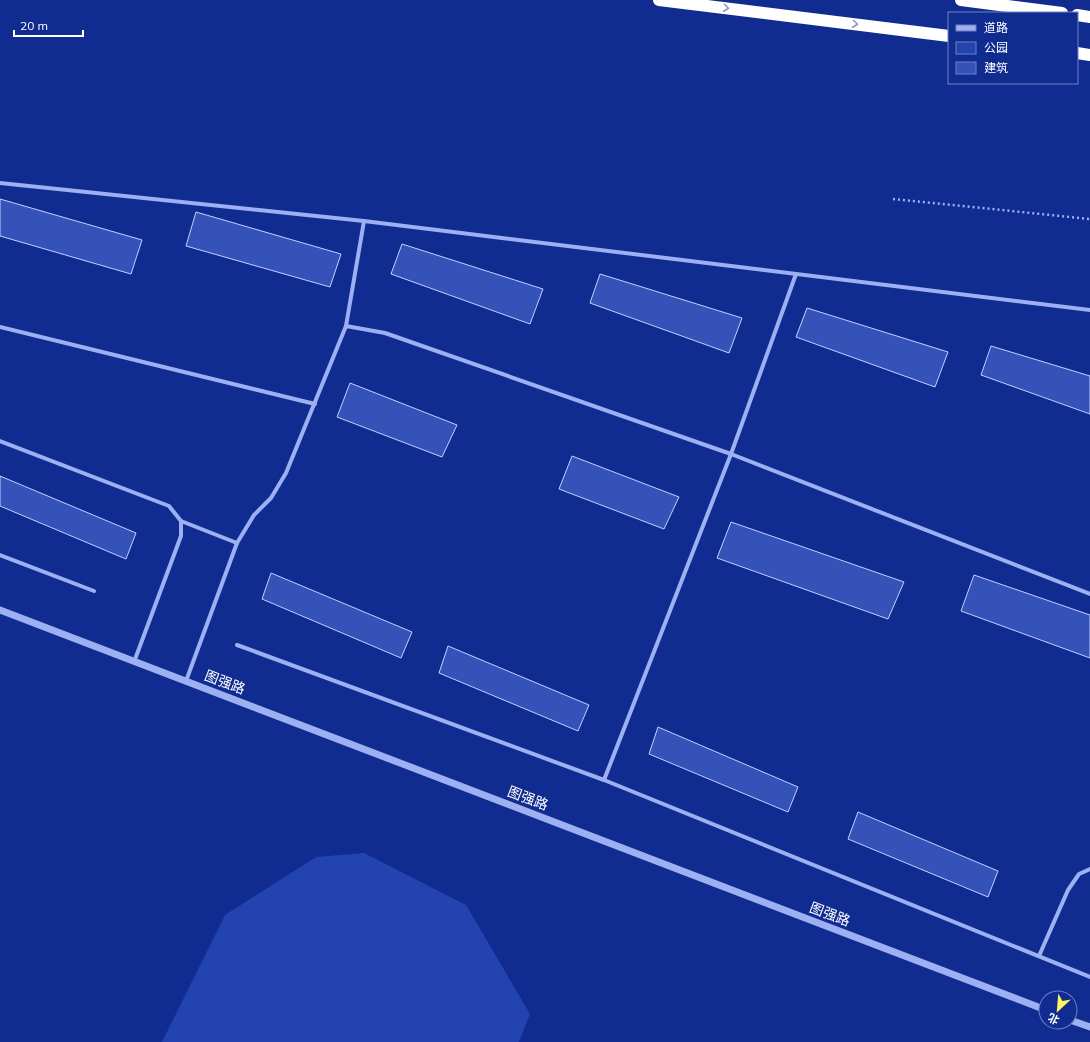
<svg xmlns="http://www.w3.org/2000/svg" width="1090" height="1042" font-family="Mulish,'Noto Sans SC',sans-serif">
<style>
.green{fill:#2343b0}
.building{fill:#3552b8;stroke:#c4d1fd}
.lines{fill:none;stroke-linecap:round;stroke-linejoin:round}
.path{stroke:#9db0f2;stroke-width:2.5;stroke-dasharray:2 3;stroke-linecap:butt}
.minor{stroke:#9db0f2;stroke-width:4}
.tertiary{stroke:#9db0f2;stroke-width:7}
.motorway{stroke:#fff;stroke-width:12}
.oneway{stroke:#8896c8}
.labels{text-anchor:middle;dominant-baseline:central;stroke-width:3;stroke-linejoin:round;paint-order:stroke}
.street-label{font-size:14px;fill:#fff;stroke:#112c91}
</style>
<rect width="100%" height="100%" fill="#112c91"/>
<path class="green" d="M364,853L466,905L530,1014L519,1042H162L225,915L316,857Z"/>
<g class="building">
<path d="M0,199L142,240L131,274L0,236Z"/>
<path d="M196,212L341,254L330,287L186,246Z"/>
<path d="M402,244L543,289L530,324L391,274Z"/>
<path d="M600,274L742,318L729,353L590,303Z"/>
<path d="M807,308L948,352L935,387L796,337Z"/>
<path d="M991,346L1090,376V414L981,375Z"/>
<path d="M350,383L457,425L442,457L337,417Z"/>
<path d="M572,456L679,497L664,529L559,489Z"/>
<path d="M0,476L136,533L126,559L0,506Z"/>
<path d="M731,522L904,582L888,619L717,558Z"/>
<path d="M271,573L412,632L401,658L262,599Z"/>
<path d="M974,575L1090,615V658L961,611Z"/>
<path d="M448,646L589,705L578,731L439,673Z"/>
<path d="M658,727L798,787L788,812L649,754Z"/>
<path d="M858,812L998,871L988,897L848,839Z"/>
</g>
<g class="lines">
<path class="path" d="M893,199L1090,219"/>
<g class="minor">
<path d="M0,183L364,221L1090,310"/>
<path d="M346,326L364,221"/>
<path d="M0,327L315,404"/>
<path d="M0,441L169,506L181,521V536L134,662"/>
<path d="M181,521L237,543"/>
<path d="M0,555L94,591"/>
<path d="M237,645L604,780L1090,977"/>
<path d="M186,681L237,543L254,515L271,498L286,473L346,326L385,333L731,454L1090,594"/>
<path d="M604,780L731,454L796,274"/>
<path d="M1039,956L1068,890L1079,874L1090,869"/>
</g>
<g class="tertiary">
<path d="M0,610L1046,1010"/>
<path d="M1070,1020L1090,1027"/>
</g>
<g class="motorway">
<path d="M659,0L949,36"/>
<path d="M961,0L1062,13"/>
<path d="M1077,15L1090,17"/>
<path d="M1077,53L1090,55"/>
</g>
</g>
<defs><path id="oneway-chevron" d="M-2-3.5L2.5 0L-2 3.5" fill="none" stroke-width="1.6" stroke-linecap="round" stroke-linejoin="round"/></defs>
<g class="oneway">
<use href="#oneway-chevron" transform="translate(726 8) rotate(7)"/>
<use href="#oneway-chevron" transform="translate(855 24) rotate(7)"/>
</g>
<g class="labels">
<g class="street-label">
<text transform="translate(225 682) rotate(21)">图强路</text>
<text transform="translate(528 798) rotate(21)">图强路</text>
<text transform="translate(830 914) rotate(21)">图强路</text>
</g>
</g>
<rect x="948" y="12" width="130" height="72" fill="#112c91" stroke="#7080bd"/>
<rect x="956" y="25" width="20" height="6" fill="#9db0f2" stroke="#7080bd"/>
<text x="984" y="32" font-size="12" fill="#ffffff">道路</text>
<rect x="956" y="42" width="20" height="12" fill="#2343b0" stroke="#7080bd"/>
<text x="984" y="52" font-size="12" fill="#ffffff">公园</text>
<rect x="956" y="62" width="20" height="12" fill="#3552b8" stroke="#7080bd"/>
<text x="984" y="72" font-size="12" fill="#ffffff">建筑</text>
<g transform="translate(1058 1010) rotate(206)"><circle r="19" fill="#112c91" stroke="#7080bd"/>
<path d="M0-3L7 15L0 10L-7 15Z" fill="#fff55e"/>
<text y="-6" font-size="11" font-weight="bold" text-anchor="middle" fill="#ffffff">北</text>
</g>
<path d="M14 30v6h69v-6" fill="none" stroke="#ffffff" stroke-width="2"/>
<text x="20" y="30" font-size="12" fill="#ffffff" stroke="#112c91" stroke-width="3" paint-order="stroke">20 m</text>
</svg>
